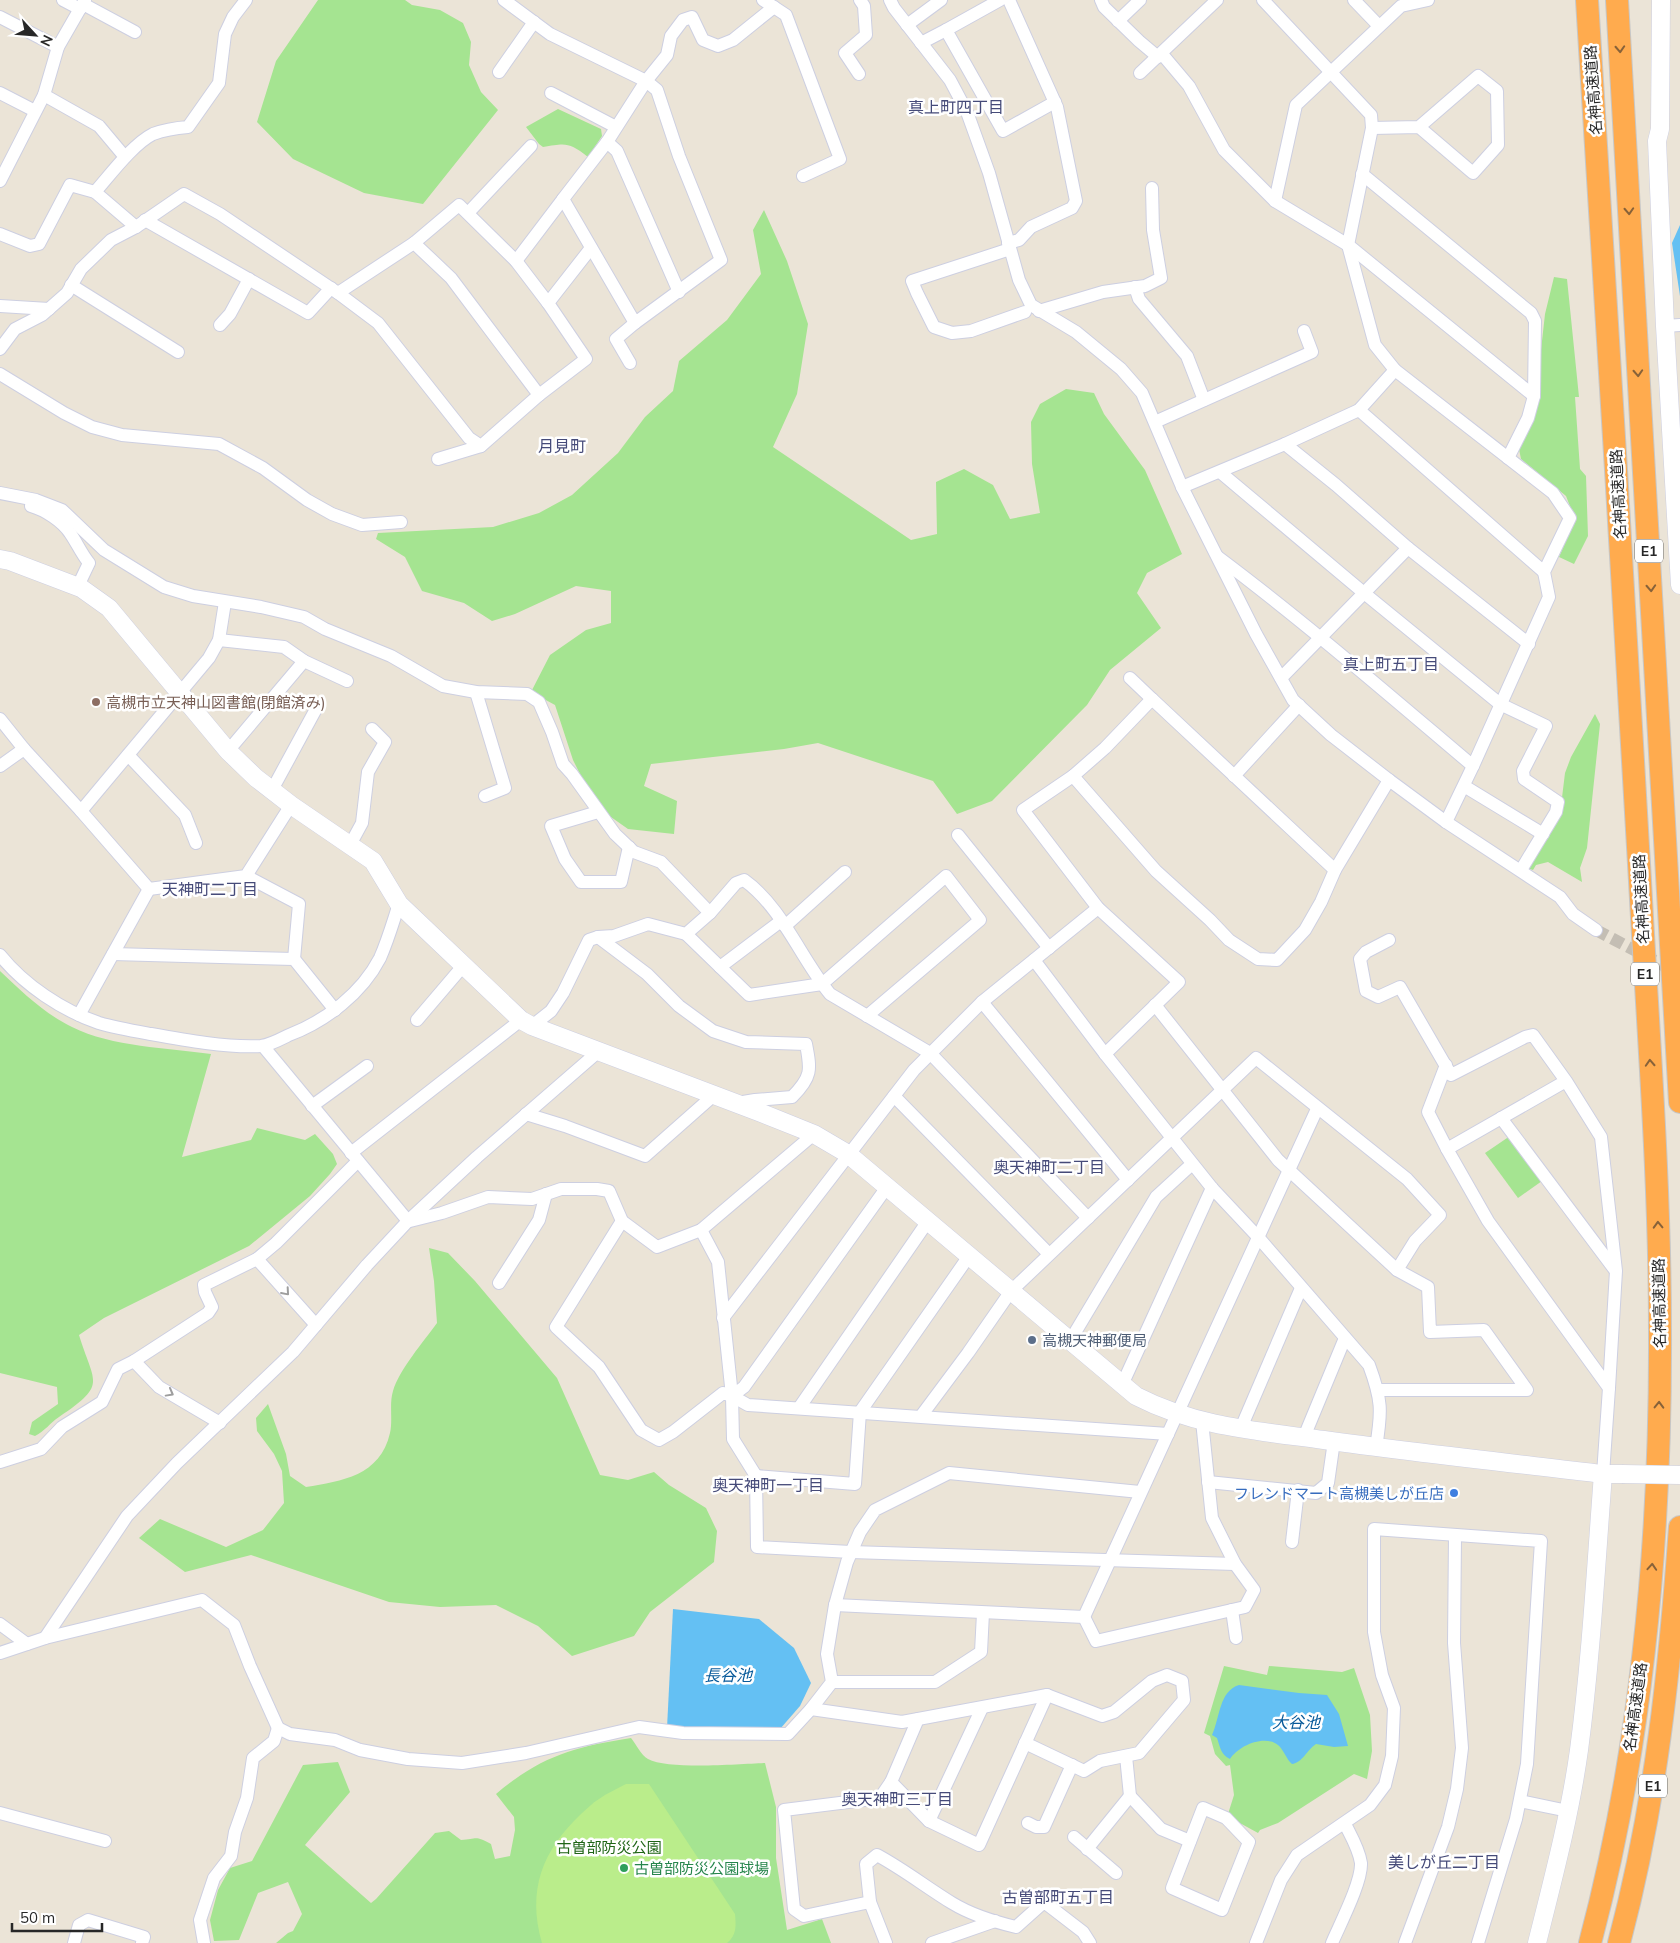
<svg xmlns="http://www.w3.org/2000/svg" width="1680" height="1943" font-family="Mulish,'Noto Sans JP',sans-serif">
<style>
.green{fill:#a5e491}
.pitch{fill:#baed8b}
.water{fill:#64c0f3}
.lines{fill:none;stroke-linecap:round;stroke-linejoin:round}
.street-tunnel{stroke:#c4beb4;stroke-width:12;stroke-dasharray:12 6;stroke-linecap:butt}
.street-casing{stroke:#cdcfe1;stroke-width:14}
.secondary-casing{stroke:#cdcfe1;stroke-width:19}
.highway-casing{stroke:#c7c7c7;stroke-width:24}
.street{stroke:#fff;stroke-width:12}
.secondary{stroke:#fff;stroke-width:18}
.highway{stroke:#ffab4e;stroke-width:22}
.secondary-bridge-casing{stroke:#cdcfe1;stroke-width:19;stroke-linecap:butt}
.secondary-bridge{stroke:#fff;stroke-width:18}
.oneway{stroke:#886239}
.oneway2{stroke:#9e9e9e}
.education-dot{fill:#8d6e63;stroke:#fff;stroke-width:2}
.service-dot{fill:#5c6f8a;stroke:#fff;stroke-width:2}
.shop-dot{fill:#3f7fe0;stroke:#fff;stroke-width:2}
.leisure-dot{fill:#2e9e5b;stroke:#fff;stroke-width:2}
.labels{text-anchor:middle;dominant-baseline:central;stroke-width:5;stroke-linejoin:round;paint-order:stroke}
.shield{fill:#fff;stroke:#686868;stroke-width:1}
.shield-label{font-size:14px;font-weight:bold;fill:#272727}
.street-label{font-size:15px;fill:#272727;stroke:#fff}
.education-label{font-size:15px;fill:#785e54;stroke:#fff;text-anchor:start}
.service-label{font-size:15px;fill:#4e5e75;stroke:#fff;text-anchor:start}
.shop-label{font-size:15px;fill:#366cbe;stroke:#fff;text-anchor:end}
.park-label{font-size:15px;fill:#1f6516;stroke:#fff}
.leisure-label{font-size:15px;fill:#27864d;stroke:#fff;text-anchor:start}
.neighbourhood-label{font-size:16px;fill:#464b79;stroke:#fff}
.water-label{font-size:16px;font-style:italic;fill:#085a9a;stroke:#fff}
</style>
<rect width="100%" height="100%" fill="#ebe4d7"/>
<g class="green">
<path d="M318,0H405L412,5L440,10L463,23L471,42L469,65L481,92L498,110L423,204L364,193L293,159L257,122L276,61Z"/>
<path d="M558,109L601,129L602,136L588,157C569,142 566,143 543,147L539,144L526,127Z"/>
<path d="M764,210L787,261L808,324L797,394L773,447L911,540L937,534L936,482L964,469L993,485L1010,519L1040,513L1032,464L1031,422L1040,404L1066,389L1094,393L1104,414L1145,470L1182,554L1147,573L1137,593L1161,628L1110,670L1087,705L992,801L957,814L933,781L818,743L784,749L651,764L644,786L677,801L674,834L628,829L601,810L594,802L573,760L555,705L531,692L550,655L586,630L611,623V591L576,586L515,614L492,621L464,603L422,591L405,557L376,539L378,533L493,527L539,513L572,495L618,453L645,417L673,391L679,361L727,320L761,274L753,230Z"/>
<path d="M1554,277L1567,279L1579,397H1575L1580,469L1586,476L1588,536L1574,564L1559,557L1575,519L1566,496L1521,459L1519,449L1533,422L1545,314Z"/>
<path d="M1595,714L1600,724L1587,848L1580,868L1582,882L1548,862L1536,865L1533,870L1530,869L1528,864L1560,814L1565,773L1571,757Z"/>
<path d="M0,971C22,992 45,1014 72,1027C112,1047 168,1048 211,1054L182,1157L251,1140L257,1128L305,1140L315,1134L333,1154L337,1164L330,1174L310,1196L249,1246L104,1318L79,1335C94,1384 108,1384 59,1417C50,1423 45,1431 35,1436L29,1434L32,1422L58,1404L57,1387L0,1373Z"/>
<path d="M1510,1136L1542,1181L1518,1198L1485,1153Z"/>
<path d="M429,1248L448,1253L475,1281L557,1378L600,1475L628,1480L654,1472L669,1485L706,1508L717,1531L714,1562L650,1612L634,1636L572,1656L538,1626L496,1605L440,1607L389,1602L251,1555L185,1572L139,1538L160,1519L226,1547L263,1530L284,1503L282,1471L274,1454L257,1431L256,1418L268,1404L286,1454L290,1476L306,1487C342,1481 380,1476 390,1433C393,1420 389,1404 393,1391C399,1370 424,1341 437,1323L434,1281Z"/>
<path d="M1224,1666L1267,1675L1269,1666L1342,1672L1354,1668L1370,1715L1372,1751L1367,1779L1354,1774L1278,1823L1260,1830L1258,1833L1238,1822L1228,1814L1234,1795L1230,1765L1226,1766L1215,1754L1210,1736L1204,1733Z"/>
<path d="M631,1738C636,1744 641,1755 648,1759C668,1770 740,1764 765,1763L776,1807V1858L787,1930L822,1919L831,1943H276L288,1933L293,1931L302,1914L288,1882L258,1893L239,1940L214,1941L210,1920L218,1890L230,1868L252,1861L303,1765L338,1762L350,1792L305,1845L371,1903L376,1899L435,1833L449,1831L461,1840C477,1839 475,1835 491,1844L495,1859L510,1856L515,1830L514,1817L496,1794C541,1756 574,1747 631,1738Z"/>
</g>
<path class="pitch" d="M626,1784H649L735,1914C736,1925 737,1935 727,1943H542C527,1890 542,1851 581,1814C587,1809 592,1803 599,1799C607,1793 617,1789 626,1784Z"/>
<g class="water">
<path d="M1680,225V296L1672,243Z"/>
<path d="M673,1609L759,1619L794,1648L811,1683L800,1706L780,1729L667,1728Z"/>
<path d="M1239,1685L1299,1693L1327,1695L1339,1714L1348,1746L1334,1747L1316,1744C1307,1750 1302,1763 1292,1764C1286,1759 1284,1750 1278,1745C1264,1734 1238,1746 1230,1759C1221,1755 1220,1747 1217,1738L1212,1735C1220,1718 1219,1691 1239,1685Z"/>
</g>
<g class="lines">
<path class="street-tunnel" d="M1596,930L1676,972"/>
<g class="street-casing">
<g id="street">
<path d="M63,0L80,9"/>
<path d="M504,0L550,34L646,81L657,90L679,156L721,260L635,323L563,199L607,142"/>
<path d="M763,0L786,15L840,159L803,176"/>
<path d="M890,0L894,8L950,80L967,112L989,173L1019,280L1031,305L1076,332L1121,369L1142,393L1182,487L1256,634L1293,700L1331,735L1389,780L1446,822L1560,897L1573,914L1596,930"/>
<path d="M1000,0L946,30L1003,131L1055,102"/>
<path d="M1101,0L1104,7L1139,41L1158,57"/>
<path d="M1263,0L1371,115L1372,128L1348,245L1375,345L1395,370L1553,493L1570,518L1544,572L1549,597L1473,766L1446,822"/>
<path d="M1354,0L1379,26"/>
<path d="M83,4L135,32"/>
<path d="M0,17L58,47"/>
<path d="M1118,21L1140,0"/>
<path d="M907,25L941,0"/>
<path d="M921,43L946,30"/>
<path d="M1162,54L1189,86L1224,150L1275,201L1348,245L1534,396"/>
<path d="M499,72L534,22"/>
<path d="M1140,73L1217,0"/>
<path d="M859,74L845,53L866,35L864,6L860,0"/>
<path d="M0,93L35,111"/>
<path d="M551,93L616,127"/>
<path d="M44,95L99,126L125,157"/>
<path d="M1372,128L1419,127L1473,173L1498,145L1497,91L1478,76L1419,127"/>
<path d="M1362,174L1531,313L1535,321L1534,396L1528,418L1508,458"/>
<path d="M0,181L44,95L58,47L85,0"/>
<path d="M95,192C110,175 133,144 153,134C164,130 176,128 188,127L219,83L225,34L233,17L246,0"/>
<path d="M1275,201L1296,105L1401,6L1428,0"/>
<path d="M468,213L531,146"/>
<path d="M145,220L308,313L331,288"/>
<path d="M0,234L30,246L39,244L70,185L95,192L136,227"/>
<path d="M414,243L459,205L516,261L548,303"/>
<path d="M1008,243L1019,240L1031,227L1072,208L1076,201L1057,107L1009,0"/>
<path d="M1010,249L912,281L917,293L934,327L952,333L971,331L1025,312"/>
<path d="M516,261L563,199"/>
<path d="M71,285L178,352"/>
<path d="M1135,287L1139,299L1187,356L1204,400"/>
<path d="M679,292L617,151L607,142L646,81L667,55L671,36L683,20L692,17L703,40L718,46L733,40L774,7"/>
<path d="M338,293L378,323L469,438L481,446L539,395"/>
<path d="M0,306L49,309"/>
<path d="M1039,311L1103,292L1145,286L1161,278L1153,230L1152,188"/>
<path d="M220,325L230,314L249,279"/>
<path d="M1665,326L1680,325"/>
<path d="M0,349L15,329L42,315L67,293L81,269L111,240L136,227L184,194L220,214L338,293L414,243L451,278L539,395L586,359L548,303L591,248"/>
<path d="M630,363L616,339L635,323"/>
<path d="M0,374L64,413L92,427L122,435L219,444L263,468L307,500L332,514L362,525L401,522"/>
<path d="M1359,410L1544,572"/>
<path d="M1155,422L1312,352L1304,331"/>
<path d="M1285,444L1336,485L1408,548L1529,644"/>
<path d="M438,459L481,446"/>
<path d="M1220,472L1364,593L1500,704L1546,726L1523,771L1524,779L1558,802L1556,812L1521,870"/>
<path d="M1182,487L1285,444L1359,410L1395,370"/>
<path d="M0,493L36,500L62,510L104,550L164,587L193,596L261,607L304,617L325,629L391,656L443,686L476,692L527,694L539,702L552,732L563,764L572,774L615,834L634,852L661,862L710,913"/>
<path d="M31,506C45,510 62,521 70,533C77,543 81,553 89,563L78,586"/>
<path d="M1218,557C1306,623 1389,695 1473,766"/>
<path d="M219,640L284,647L304,661L347,681"/>
<path d="M1130,678L1152,699"/>
<path d="M1281,678L1408,548"/>
<path d="M476,692L505,788L485,796"/>
<path d="M0,719L24,749L81,811L149,889"/>
<path d="M228,751L304,661"/>
<path d="M128,755L185,815L196,843"/>
<path d="M0,766L24,749"/>
<path d="M1073,776L1156,871L1210,920L1229,940L1258,959L1277,960L1305,930L1321,902L1335,870L1389,780"/>
<path d="M1234,776L1299,705"/>
<path d="M1464,786L1543,834"/>
<path d="M272,790L316,709"/>
<path d="M81,811L209,658L219,640L225,602"/>
<path d="M598,812L551,826L565,859L581,882H621L629,847"/>
<path d="M958,835L1049,948"/>
<path d="M350,845L362,823L368,772L385,742L372,729"/>
<path d="M246,876L299,904L294,959"/>
<path d="M149,889L246,876L291,805"/>
<path d="M785,926L845,872"/>
<path d="M686,934L749,995L822,984L946,876L980,920L867,1016"/>
<path d="M598,937L647,974L679,1006L713,1031L746,1042L806,1044C811,1070 812,1077 792,1097L755,1100L737,1103"/>
<path d="M1389,940L1366,952L1360,959L1366,991L1378,997L1400,987L1451,1075L1525,1037L1533,1035L1566,1081L1601,1137L1616,1271L1609,1388L1488,1221L1447,1149L1566,1081"/>
<path d="M113,954L294,959L335,1010"/>
<path d="M0,955C24,985 63,1011 99,1023C116,1028 134,1031 151,1034C184,1040 228,1048 261,1046C270,1045 281,1039 289,1035C326,1021 362,993 380,958C388,940 393,922 399,904"/>
<path d="M1034,960L1105,1054L1212,1188L1258,1237L1369,1365C1382,1400 1382,1411 1376,1447"/>
<path d="M720,967L781,921"/>
<path d="M982,1002L1128,1180"/>
<path d="M1155,1005L1278,1160L1397,1270L1428,1287L1430,1332L1484,1330L1527,1390H1378"/>
<path d="M79,1015L149,889"/>
<path d="M417,1020L463,966"/>
<path d="M532,1026L551,1011L563,993L589,940L598,937L614,936L648,924L686,934L710,913L736,883L744,880C782,907 801,959 830,994L930,1053L1088,1218"/>
<path d="M263,1046L408,1221"/>
<path d="M1105,1054L1179,982L1098,908L1023,810L1073,776L1105,748L1152,699L1335,870"/>
<path d="M1446,1065L1428,1112L1447,1149"/>
<path d="M894,1096L1049,1254"/>
<path d="M312,1106L367,1066"/>
<path d="M526,1114L565,1126L645,1156L714,1095"/>
<path d="M1501,1118L1615,1270"/>
<path d="M351,1153L521,1020"/>
<path d="M410,1221L442,1213L488,1197L532,1199L561,1189H597L609,1191L622,1221L657,1247L701,1230L814,1134"/>
<path d="M622,1221L556,1327L599,1367L641,1430L659,1440L673,1432L723,1393L732,1396L748,1405L1168,1434"/>
<path d="M701,1230L718,1262L732,1396L733,1439L756,1476L757,1547L851,1552L1235,1564"/>
<path d="M257,1259L316,1325"/>
<path d="M499,1283L539,1220L546,1194"/>
<path d="M723,1318L914,1070L982,1002L1098,908"/>
<path d="M1070,1341L1156,1197L1192,1164"/>
<path d="M134,1361L159,1387L220,1423"/>
<path d="M1122,1385L1212,1188"/>
<path d="M732,1396L744,1387L887,1187"/>
<path d="M799,1408L928,1221"/>
<path d="M921,1416L968,1353L1011,1291L1256,1058L1407,1179L1440,1215L1415,1241L1397,1270"/>
<path d="M1241,1428L1301,1288"/>
<path d="M1304,1437L1345,1338"/>
<path d="M0,1462L41,1449L62,1427L102,1402L118,1369L134,1361L208,1313L212,1307L205,1292L204,1285L257,1259L276,1243L358,1161"/>
<path d="M1603,1474L1609,1388"/>
<path d="M756,1476L855,1484L860,1412L969,1256"/>
<path d="M1208,1482L1316,1493L1328,1483L1334,1441"/>
<path d="M1292,1542L1298,1490"/>
<path d="M835,1605L1084,1617"/>
<path d="M1232,1610L1236,1638"/>
<path d="M1084,1617L1317,1109"/>
<path d="M1084,1617L1096,1641L1245,1607L1254,1590L1235,1564L1212,1518L1202,1421"/>
<path d="M0,1624L27,1644"/>
<path d="M45,1638L127,1516L177,1463L293,1352L367,1265L408,1221L477,1157L599,1051"/>
<path d="M0,1653L45,1638L202,1600L234,1625L250,1666L278,1728"/>
<path d="M832,1682H935L981,1652L983,1613"/>
<path d="M811,1709L902,1722L1047,1695L1102,1716L1114,1712L1152,1681L1167,1675L1182,1681L1184,1700L1139,1753L1100,1761L1084,1771L1025,1743"/>
<path d="M1126,1756L1130,1796L1161,1829L1190,1841"/>
<path d="M891,1782L929,1821L979,1845L1047,1695"/>
<path d="M1520,1801L1568,1811"/>
<path d="M1203,1808L1226,1818L1249,1842L1222,1910L1172,1888Z"/>
<path d="M0,1813L105,1841"/>
<path d="M929,1821L982,1708"/>
<path d="M1028,1823L1036,1827H1044L1072,1765"/>
<path d="M1074,1837L1116,1873"/>
<path d="M1087,1849L1130,1796"/>
<path d="M870,1902L804,1916L794,1909L784,1810L880,1798L891,1782L918,1719"/>
<path d="M74,1943L79,1925L88,1920L144,1937L142,1943"/>
<path d="M204,1943L200,1920L214,1878L231,1856L235,1832L247,1798L253,1758L274,1741L278,1728L290,1734L335,1740L360,1750L408,1759L462,1763L526,1753L639,1727L683,1733L788,1734L811,1709L832,1682L827,1654L835,1605L847,1562L860,1532L875,1510L949,1473L1140,1492"/>
<path d="M886,1943L870,1902L866,1864L877,1855C903,1869 926,1887 952,1903C970,1914 995,1922 1016,1927L1044,1902L1083,1932L1090,1943"/>
<path d="M932,1943L995,1921"/>
<path d="M1256,1943L1281,1880L1297,1855L1370,1805L1385,1785L1392,1756L1394,1708L1382,1675L1374,1632V1529L1541,1541L1527,1764L1516,1819L1478,1943"/>
<path d="M1332,1943C1340,1924 1362,1882 1361,1863C1359,1849 1351,1836 1345,1824"/>
<path d="M1405,1943L1448,1827L1457,1789L1462,1748L1454,1643L1455,1536"/>
</g>
</g>
<g class="secondary-casing">
<g id="secondary">
<path d="M1661,0L1660,129L1657,141L1665,326L1680,585"/>
<path d="M0,559L10,561L81,588L109,608L228,751L256,778L291,805L373,861L399,904L521,1020L532,1026L759,1112L814,1134L848,1154L1136,1396C1196,1427 1258,1431 1324,1440C1417,1453 1510,1463 1603,1474H1622"/>
<path d="M1537,1943C1553,1879 1570,1815 1579,1750C1591,1659 1596,1566 1603,1474"/>
</g>
</g>
<g class="highway-casing">
<g id="highway">
<path d="M1587,0C1606,294 1623,587 1640,881C1648,1031 1660,1181 1660,1331C1661,1536 1643,1744 1590,1943"/>
<path d="M1617,0L1680,1102"/>
<path d="M1619,1943C1656,1804 1670,1669 1680,1527"/>
</g>
</g>
<use href="#street" class="street"/>
<use href="#secondary" class="secondary"/>
<use href="#highway" class="highway"/>
<g class="secondary-bridge-casing">
<path id="secondary-bridge" d="M1622,1474L1680,1475"/>
</g>
<use href="#secondary-bridge" class="secondary-bridge"/>
</g>
<defs><path id="oneway-chevron" d="M-2-3.5L2.5 0L-2 3.5" fill="none" stroke-width="1.6" stroke-linecap="round" stroke-linejoin="round" transform="scale(1.25)"/></defs>
<g class="oneway">
<use href="#oneway-chevron" transform="translate(1620 49) rotate(87)"/>
<use href="#oneway-chevron" transform="translate(1629 211) rotate(87)"/>
<use href="#oneway-chevron" transform="translate(1638 373) rotate(87)"/>
<use href="#oneway-chevron" transform="translate(1651 588) rotate(87)"/>
<use href="#oneway-chevron" transform="translate(1650 1063) rotate(-93)"/>
<use href="#oneway-chevron" transform="translate(1658 1225) rotate(-92)"/>
<use href="#oneway-chevron" transform="translate(1659 1405) rotate(-89)"/>
<use href="#oneway-chevron" transform="translate(1652 1567) rotate(-86)"/>
</g>
<g class="oneway2">
<use href="#oneway-chevron" transform="translate(286 1292) rotate(49)"/>
<use href="#oneway-chevron" transform="translate(170 1393) rotate(29)"/>
</g>
<circle class="education-dot" cx="96" cy="702" r="5"/>
<circle class="service-dot" cx="1032" cy="1340" r="5"/>
<circle class="shop-dot" cx="1454" cy="1493" r="5"/>
<circle class="leisure-dot" cx="624" cy="1868" r="5"/>
<g class="labels">
<g class="shield">
<rect x="1635" y="539.5" width="28" height="23" rx="4"/>
<rect x="1631" y="962.5" width="28" height="23" rx="4"/>
<rect x="1639" y="1774.5" width="28" height="23" rx="4"/>
</g>
<g class="shield-label">
<text x="1649" y="551">E1</text>
<text x="1645" y="974">E1</text>
<text x="1653" y="1786">E1</text>
</g>
<g class="street-label">
<text transform="translate(1593 90) rotate(-94)">名神高速道路</text>
<text transform="translate(1618 494) rotate(-93)">名神高速道路</text>
<text transform="translate(1641 899) rotate(-93)">名神高速道路</text>
<text transform="translate(1659 1303) rotate(-91)">名神高速道路</text>
<text transform="translate(1635 1707) rotate(-82)">名神高速道路</text>
</g>
<g class="education-label">
<text x="106" y="702">高槻市立天神山図書館(閉館済み)</text>
</g>
<g class="service-label">
<text x="1042" y="1340">高槻天神郵便局</text>
</g>
<g class="shop-label">
<text x="1444" y="1493">フレンドマート高槻美しが丘店</text>
</g>
<g class="park-label">
<text x="609" y="1847">古曽部防災公園</text>
</g>
<g class="leisure-label">
<text x="634" y="1868">古曽部防災公園球場</text>
</g>
<g class="neighbourhood-label">
<text x="956" y="107">真上町四丁目</text>
<text x="562" y="446">月見町</text>
<text x="1391" y="664">真上町五丁目</text>
<text x="210" y="889">天神町二丁目</text>
<text x="1049" y="1167">奥天神町二丁目</text>
<text x="768" y="1485">奥天神町一丁目</text>
<text x="897" y="1799">奥天神町三丁目</text>
<text x="1444" y="1862">美しが丘二丁目</text>
<text x="1058" y="1897">古曽部町五丁目</text>
</g>
<g class="water-label">
<text x="728" y="1675">長谷池</text>
<text x="1296" y="1722">大谷池</text>
</g>
</g>
<g transform="translate(35 35) rotate(116)" stroke="#ffffff" stroke-width="4" paint-order="stroke">
<path d="M0-4L9 19L0 12L-9 19Z" fill="#272727"/>
<text y="-8" font-size="14" font-weight="bold" text-anchor="middle" fill="#272727">N</text>
</g>
<path d="M12 1923v8h90v-8" fill="none" stroke="#272727" stroke-width="2.5"/>
<text x="20" y="1923" font-size="15" fill="#272727" stroke="#ffffff" stroke-width="4" paint-order="stroke">50 m</text>
</svg>
